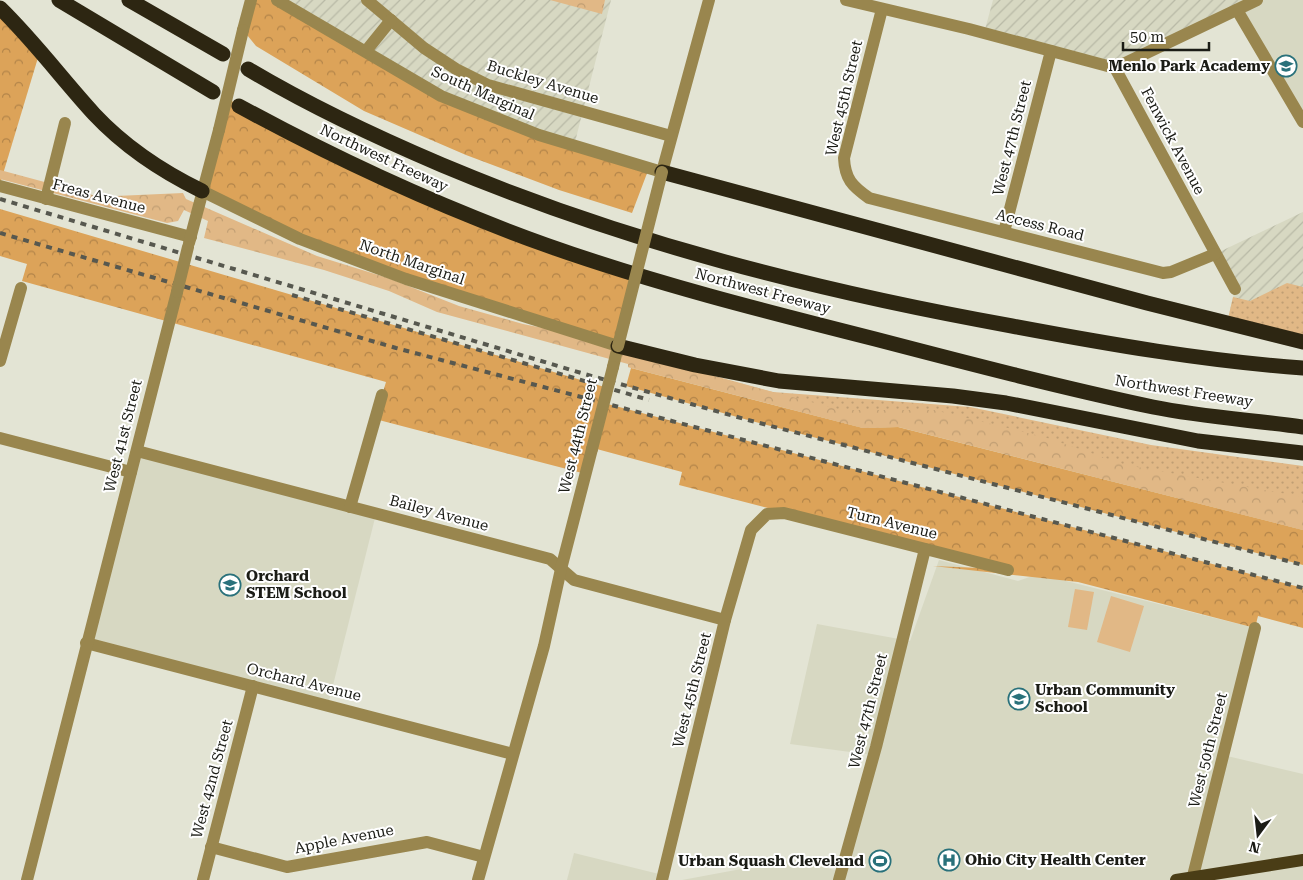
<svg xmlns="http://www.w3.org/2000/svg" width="1303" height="880" font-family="'Roboto Serif',serif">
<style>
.built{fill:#d7d8c2}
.industrial{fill:url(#industrial-furrows)}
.grass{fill:url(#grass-dots)}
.forest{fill:url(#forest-crowns)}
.park{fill:url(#park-crowns)}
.pitch{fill:#e1b886}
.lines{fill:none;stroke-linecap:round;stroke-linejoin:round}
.minor{stroke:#99864e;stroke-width:12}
.major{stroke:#4a3d16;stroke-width:12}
.highway{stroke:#2d2612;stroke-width:15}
.rail{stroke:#57584f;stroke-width:4;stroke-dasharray:6 6;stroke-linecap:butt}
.minor-bridge{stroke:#99864e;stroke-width:12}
.labels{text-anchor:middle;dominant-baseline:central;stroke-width:4;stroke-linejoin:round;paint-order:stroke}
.poi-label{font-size:15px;font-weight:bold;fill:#1b1c16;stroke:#fff;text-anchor:start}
.street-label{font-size:15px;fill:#1b1c16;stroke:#fff}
</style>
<defs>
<pattern id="industrial-furrows" width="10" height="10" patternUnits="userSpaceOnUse" patternTransform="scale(1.25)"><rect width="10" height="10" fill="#d7d8c2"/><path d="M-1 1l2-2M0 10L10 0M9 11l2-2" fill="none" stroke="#b8b9a6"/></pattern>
<pattern id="grass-dots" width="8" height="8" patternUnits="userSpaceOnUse" patternTransform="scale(1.25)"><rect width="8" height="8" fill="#e1b886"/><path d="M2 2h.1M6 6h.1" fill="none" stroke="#c09e73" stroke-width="1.8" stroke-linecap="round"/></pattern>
<pattern id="forest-crowns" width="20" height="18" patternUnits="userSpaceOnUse" patternTransform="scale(1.25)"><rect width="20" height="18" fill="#dca359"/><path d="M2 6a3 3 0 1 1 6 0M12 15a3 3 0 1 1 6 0" fill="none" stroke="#b28449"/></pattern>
<pattern id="park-crowns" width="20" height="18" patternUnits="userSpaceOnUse" patternTransform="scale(1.25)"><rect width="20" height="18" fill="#e1b886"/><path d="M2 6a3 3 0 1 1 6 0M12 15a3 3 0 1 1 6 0" fill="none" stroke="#c09e73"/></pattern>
</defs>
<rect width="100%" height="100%" fill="#e3e4d4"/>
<g class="built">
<path d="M1257,0H1303V122L1237,10Z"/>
<path d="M137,451L376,514L328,705L86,643Z"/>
<path d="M939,560L1018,581L1038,574L1255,628L1223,755L1303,774V880H682L794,859L842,872L873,755L790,744L817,624L910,641Z"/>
<path d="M574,853L663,875L662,880H567Z"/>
</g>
<g class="industrial">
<path d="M277,0H611L574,146L441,96Z"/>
<path d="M993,0H1257L1115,68L984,33Z"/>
<path d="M1303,212V329L1227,323L1235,289L1215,254Z"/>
</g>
<g class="grass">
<path d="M1287,283L1303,287V342L1227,323L1233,297L1250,301Z"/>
<path d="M631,353L773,392L970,407L1151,445L1303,466V530L899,427L863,428L628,367Z"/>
</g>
<g class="forest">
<path d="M251,0H277L441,96L649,168L632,213L559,190L466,155L364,111L256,46L243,30Z"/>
<path d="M0,8L40,51L0,184Z"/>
<path d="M226,98L356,167L637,274L618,346L406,279L202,191Z"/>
<path d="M0,209L608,388L604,403L1303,588V628L1258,616L1255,628L1078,582L933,566L1004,569L679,485L682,472L593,448L586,474L375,419L386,382L22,281L27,264L0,256Z"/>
<path d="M631,368L863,428L898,427L1303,530V565L748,420L626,386Z"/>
</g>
<g class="park">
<path d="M550,0H605L602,14Z"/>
<path d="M0,170L115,201L116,196L183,193L186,199L317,256L388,278L459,306L523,324L553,330L704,374L842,410H934L1044,437L1126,465L1303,497V530L899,427L863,428L628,367V364L437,312L389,291L324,270L204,238L208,221L184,210L178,221L167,223L0,179Z"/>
</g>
<g class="pitch">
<path d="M1075,589L1094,592L1087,630L1068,627Z"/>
<path d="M1111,596L1144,606L1130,652L1097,642Z"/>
</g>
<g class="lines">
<g class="minor">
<path d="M277,0L441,96L539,135L662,172L709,0"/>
<path d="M367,0L424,48L456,69L488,85L671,136"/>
<path d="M846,0L969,29L1115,68L1235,289"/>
<path d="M882,9L844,158C845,179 852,186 869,198L1163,273L1171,272L1215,254"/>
<path d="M1237,10L1303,122"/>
<path d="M243,30L251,0"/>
<path d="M366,51L391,20"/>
<path d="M1115,68L1257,0"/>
<path d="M0,186L191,237"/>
<path d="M202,191L300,239L406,279L618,346L613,367"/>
<path d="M46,199L65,123"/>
<path d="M1004,232L1051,51"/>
<path d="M189,243L219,130"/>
<path d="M0,361L21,288"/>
<path d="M0,438L131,472"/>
<path d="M137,451L550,559L574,580L725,620"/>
<path d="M350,507L382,395"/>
<path d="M86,643L513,754"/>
<path d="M211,847L287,867L427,842L484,857"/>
<path d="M27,880L177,292"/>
<path d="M203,880L253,686"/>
<path d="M478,880L544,646L561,569L592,449"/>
<path d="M662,880L725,620L751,530L767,514L784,513L1008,570"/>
<path d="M839,880L876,747L925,549"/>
<path d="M1192,880L1255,628"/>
</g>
<path class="major" d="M1176,880L1303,860"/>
<g class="highway">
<path d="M59,0L213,92"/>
<path d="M129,0L223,54"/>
<path d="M0,8C34,41 62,79 94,114C124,146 163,172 202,191"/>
<path d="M248,69C310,106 376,137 442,165C625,242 817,291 1012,326C1108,344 1205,361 1303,368"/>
<path d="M239,106C338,160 440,207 546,245C653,283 764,311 875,339C967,363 1059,387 1153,407C1202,417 1253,420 1303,427"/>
<path d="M662,172L1147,303L1303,342"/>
<path d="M618,346L695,365L779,381L953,396L1006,403L1198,441L1303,453"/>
</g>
<g class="rail">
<path d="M0,199L588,375L748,420L1303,565"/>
<path d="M0,233L396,348L1303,588"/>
<path d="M292,295L649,400"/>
</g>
<g class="minor-bridge">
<path d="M219,130L243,30"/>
<path d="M177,292L188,247"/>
<path d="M618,346L662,172"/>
<path d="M592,449L613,367"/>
</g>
</g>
<defs>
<g id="school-ring" transform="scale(1.125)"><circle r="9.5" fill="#fff" stroke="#29717b" stroke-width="1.5"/><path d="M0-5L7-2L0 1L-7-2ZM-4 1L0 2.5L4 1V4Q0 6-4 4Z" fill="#29717b"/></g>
<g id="hospital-ring" transform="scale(1.125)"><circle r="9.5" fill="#fff" stroke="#29717b" stroke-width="1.5"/><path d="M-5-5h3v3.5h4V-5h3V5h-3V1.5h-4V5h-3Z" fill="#29717b"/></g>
<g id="stadium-ring" transform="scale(1.125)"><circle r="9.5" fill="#fff" stroke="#29717b" stroke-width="1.5"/><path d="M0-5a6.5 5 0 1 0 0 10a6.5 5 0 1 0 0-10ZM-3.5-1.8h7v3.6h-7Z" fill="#29717b"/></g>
</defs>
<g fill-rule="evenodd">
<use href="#school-ring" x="1286" y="66"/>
<use href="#school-ring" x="230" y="585"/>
<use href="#school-ring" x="1019" y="699"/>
<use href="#hospital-ring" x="949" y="860"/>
<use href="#stadium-ring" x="880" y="861"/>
</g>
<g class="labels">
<g class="poi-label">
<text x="1270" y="66" text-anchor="end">Menlo Park Academy</text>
<text x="246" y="576">Orchard<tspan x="246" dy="17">STEM School</tspan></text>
<text x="1035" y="690">Urban Community<tspan x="1035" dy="17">School</tspan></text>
<text x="965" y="860">Ohio City Health Center</text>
<text x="864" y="861" text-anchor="end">Urban Squash Cleveland</text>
</g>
<g class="street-label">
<text transform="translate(543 82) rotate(17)">Buckley Avenue</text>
<text transform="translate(483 93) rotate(24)">South Marginal</text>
<text transform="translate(844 98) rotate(-77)">West 45th Street</text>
<text transform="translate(1012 138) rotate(-76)">West 47th Street</text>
<text transform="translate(1173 141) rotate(62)">Fenwick Avenue</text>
<text transform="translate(384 158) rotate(25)">Northwest Freeway</text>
<text transform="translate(99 196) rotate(15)">Freas Avenue</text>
<text transform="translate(1040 225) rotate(14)">Access Road</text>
<text transform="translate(412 262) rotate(19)">North Marginal</text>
<text transform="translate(763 291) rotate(15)">Northwest Freeway</text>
<text transform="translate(1184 391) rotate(9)">Northwest Freeway</text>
<text transform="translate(123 436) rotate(-76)">West 41st Street</text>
<text transform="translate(578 436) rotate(-76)">West 44th Street</text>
<text transform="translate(439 513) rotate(15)">Bailey Avenue</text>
<text transform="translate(892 523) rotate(14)">Turn Avenue</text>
<text transform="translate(304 682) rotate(14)">Orchard Avenue</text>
<text transform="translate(692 690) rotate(-76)">West 45th Street</text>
<text transform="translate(868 711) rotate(-76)">West 47th Street</text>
<text transform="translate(1208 750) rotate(-76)">West 50th Street</text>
<text transform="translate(212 779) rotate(-75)">West 42nd Street</text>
<text transform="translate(344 839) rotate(-11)">Apple Avenue</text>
</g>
</g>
<g transform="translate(1258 835) rotate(195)" stroke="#ffffff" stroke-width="4" paint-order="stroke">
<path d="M0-4L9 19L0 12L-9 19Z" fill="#1b1c16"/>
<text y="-8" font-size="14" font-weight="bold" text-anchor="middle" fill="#1b1c16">N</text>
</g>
<path d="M1123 42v8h86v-8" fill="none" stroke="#1b1c16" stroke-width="2.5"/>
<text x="1130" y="42" font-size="15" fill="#1b1c16" stroke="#ffffff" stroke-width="4" paint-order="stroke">50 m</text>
</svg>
